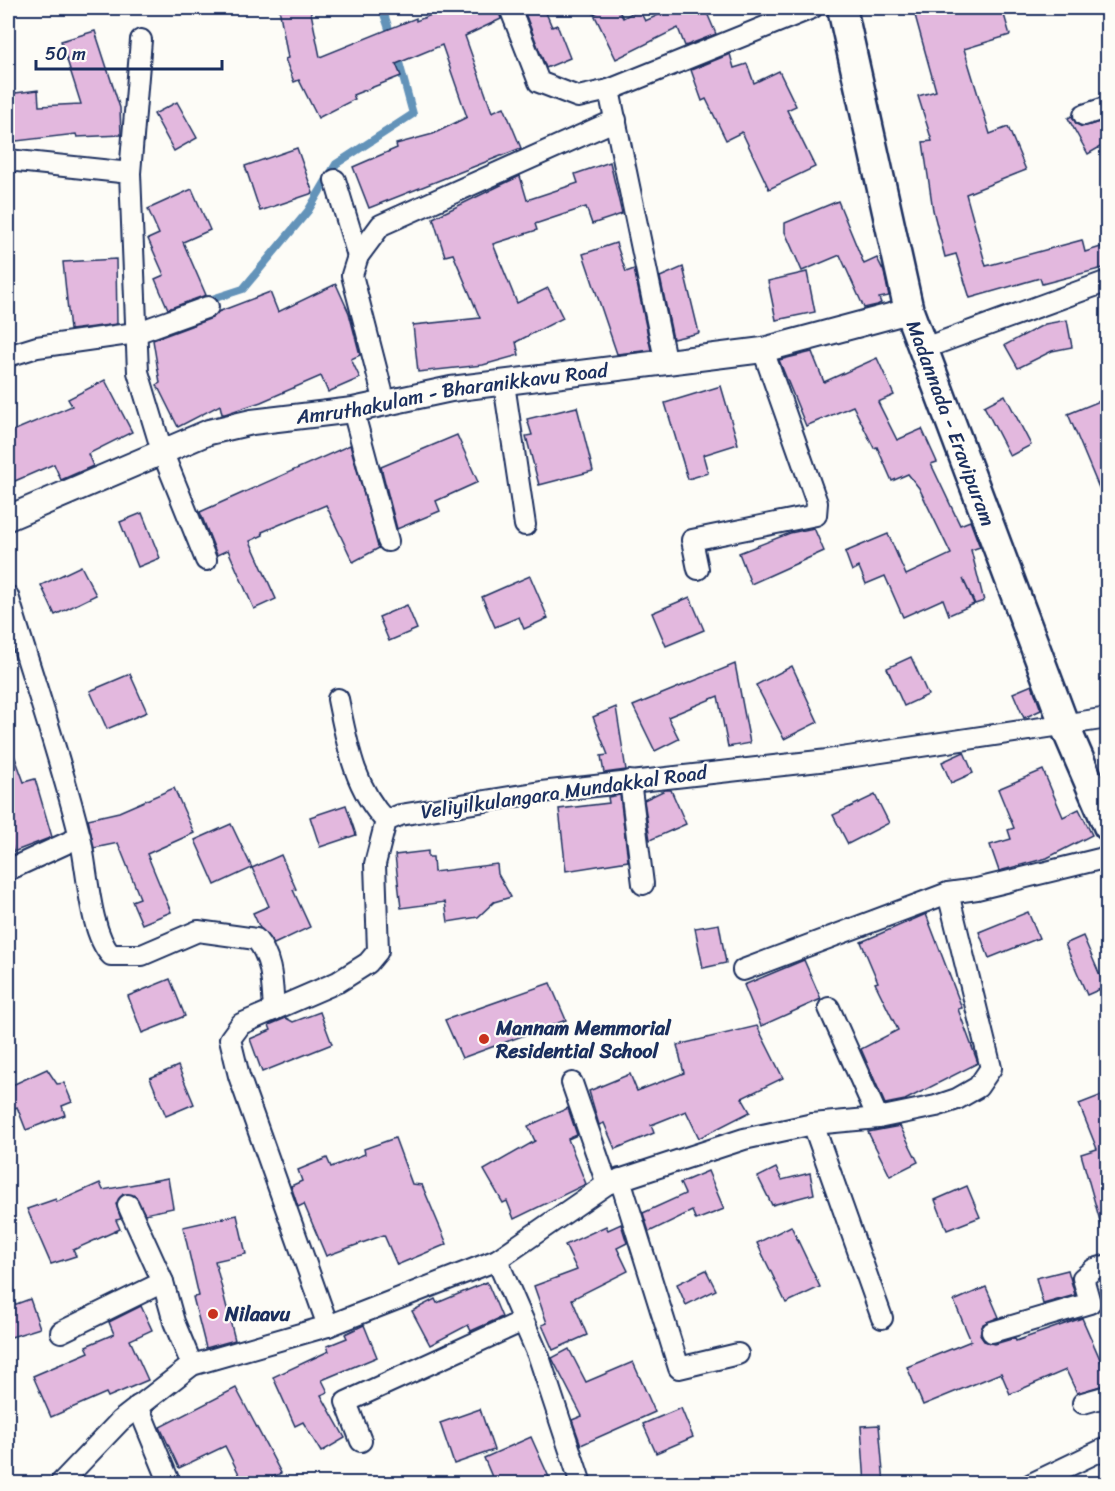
<svg xmlns="http://www.w3.org/2000/svg" width="1115" height="1491" font-family="Sriracha,sans-serif">
<style>
.lines{fill:none;stroke-linecap:round;stroke-linejoin:round}
.stream{stroke:#6493b9;stroke-width:8}
.building{fill:#e3b8de;stroke:#1b2f5e;stroke-width:1.5}
.minor-casing{stroke:#1b2f5e;stroke-width:24}
.tertiary-casing{stroke:#1b2f5e;stroke-width:28}
.secondary-casing{stroke:#1b2f5e;stroke-width:33}
.minor{stroke:#fdfcf7;stroke-width:20}
.tertiary{stroke:#fdfcf7;stroke-width:24}
.secondary{stroke:#fdfcf7;stroke-width:28}
.poi-dot{fill:#c8321e;stroke:#fdfcf7;stroke-width:2}
.labels{text-anchor:middle;dominant-baseline:central;stroke-width:4.5;stroke-linejoin:round;paint-order:stroke}
.street-label{font-size:20px;fill:#1b2f5e;stroke:#fdfcf7}
.poi-label{font-size:20px;font-weight:bold;fill:#1b2f5e;stroke:#fdfcf7;text-anchor:start}
</style>
<rect width="100%" height="100%" fill="#fdfcf7"/>
<filter id="ink" filterUnits="userSpaceOnUse"><feTurbulence type="fractalNoise" baseFrequency=".0167" numOctaves="2"/><feDisplacementMap in="SourceGraphic" scale="12" xChannelSelector="R" yChannelSelector="G"/><feConvolveMatrix kernelMatrix="1 2 1 2 8 2 1 2 1" color-interpolation-filters="sRGB"/></filter>
<g filter="url(#ink)">
<g class="lines">
<g class="stream">
<path d="M382,8L392,38"/>
<path d="M206,301L243,289L308,211L336,164L413,114L397,55"/>
</g>
</g>
<g class="building">
<path d="M279,8H310L320,57L416,18V21L449,8H498L501,19L465,36L492,112L504,107L521,148L369,208L353,167L397,148L396,144L433,134L467,117L442,45L396,64L401,76L353,95L355,99L318,118L299,80L294,82L285,59L288,58Z"/>
<path d="M523,8H544L552,27L557,25L570,58L546,68Z"/>
<path d="M606,8H617L623,18L639,9L645,21L670,10L669,8H719L707,13L716,34L685,46L678,28L616,59L594,14Z"/>
<path d="M913,8H1002L1010,35L964,49L990,134L1008,127L1026,170L966,194L986,266L1082,240L1085,252L1107,245V267L1042,284L1040,278L970,298L956,254L945,257L933,210L923,142L932,141L918,96L936,91Z"/>
<path d="M95,31L120,108L121,135L77,137L76,134L8,142V94L38,90L39,106L81,104L61,41Z"/>
<path d="M730,54L734,68L747,64L754,83L779,71L796,106L787,110L815,167L769,189L742,132L726,140L706,99L702,101L691,70Z"/>
<path d="M177,102L197,138L174,151L154,114Z"/>
<path d="M1072,116L1076,124L1082,127L1107,120V143L1088,154L1068,118Z"/>
<path d="M297,148L313,193L260,211L245,166Z"/>
<path d="M610,162L622,214L592,224L586,207L535,224L537,230L493,244L517,303L548,288L563,318L516,342L519,355L483,365L418,372L413,325L480,318L453,254L445,256L433,218L520,176L527,200L578,183L575,174Z"/>
<path d="M192,189L210,230L183,242L206,295L168,309L155,279L164,275L148,239L159,234L148,209Z"/>
<path d="M838,201L864,264L877,258L884,272L889,296L879,298L881,303L877,305L864,308L840,255L802,271L785,232V223Z"/>
<path d="M616,243L626,272L634,269L651,350L617,354L583,254Z"/>
<path d="M116,259L117,324L70,330L63,262Z"/>
<path d="M683,267L699,333L673,339L660,277Z"/>
<path d="M807,272L815,312L776,320L768,281Z"/>
<path d="M336,284L349,313L360,355L351,359L360,378L328,392L321,376L261,402L225,414H222L220,405L178,427L157,385L160,383L153,340L212,318L218,312L270,292L278,312Z"/>
<path d="M1067,320L1072,347L1052,351L1018,368L1005,345L1045,324Z"/>
<path d="M812,352L824,382L877,358L894,395L878,402L897,440L922,429L937,462L931,464L960,525L970,521L980,547L971,550L984,601L975,604L963,579L974,604L949,615L943,599L903,617L885,576L866,584L859,567L852,571L845,552L888,534L906,575L951,554L919,488L908,474L892,481L877,447L874,448L853,406L806,426L779,360Z"/>
<path d="M105,380L132,432L88,454L93,466L61,480L54,464L8,484V433L72,406L68,399Z"/>
<path d="M721,386L738,444L703,455L708,473L688,479L665,403Z"/>
<path d="M1005,395L1031,445L1010,456L984,406Z"/>
<path d="M1107,398V507L1068,414Z"/>
<path d="M577,407L593,471L539,485L526,436L532,435L527,419Z"/>
<path d="M457,435L478,482L436,501L440,511L397,529L381,467Z"/>
<path d="M350,445L379,548L353,562L326,505L262,532L263,535L250,541L276,599L254,609L228,550L217,555L200,512Z"/>
<path d="M142,513L160,558L138,567L120,522Z"/>
<path d="M814,528L824,551L751,584L739,553L790,533Z"/>
<path d="M81,566L96,595L55,615L41,585Z"/>
<path d="M530,576L548,618L524,629L519,617L495,627L482,597Z"/>
<path d="M690,597L704,630L666,646L652,613Z"/>
<path d="M407,605L417,629L389,641L379,617Z"/>
<path d="M911,657L928,695L904,706L887,668Z"/>
<path d="M735,664L750,743L728,747L718,696L668,717L679,739L655,751L633,706Z"/>
<path d="M792,666L818,722L784,739L756,685Z"/>
<path d="M130,674L147,712L107,729L90,691Z"/>
<path d="M1032,685L1041,710L1024,718L1013,693Z"/>
<path d="M616,707L626,770L604,773L601,756L608,755L593,717Z"/>
<path d="M8,744H10L24,782L35,779L52,837L13,852L8,832Z"/>
<path d="M964,752L973,773L951,783L942,762Z"/>
<path d="M1043,770L1063,817L1079,809L1092,835L1047,858L999,871L990,845L1011,839L1008,830L1014,828L998,789Z"/>
<path d="M174,788L194,833L147,854L171,912L142,924L132,901L140,898L118,843L94,848L88,819L119,812Z"/>
<path d="M665,790H671L686,824L650,840L644,800Z"/>
<path d="M620,795L628,861L566,871L559,809L609,803L608,797Z"/>
<path d="M875,795L889,823L848,844L833,815Z"/>
<path d="M346,805L356,835L320,847L310,817Z"/>
<path d="M231,824L252,868L215,885L195,840Z"/>
<path d="M428,851V857H433L434,872L497,864L498,874L511,897L494,902L478,917L448,922L445,902L401,908L395,855Z"/>
<path d="M281,855L296,889L293,890L310,927L274,944L260,928L253,913L269,906L252,868Z"/>
<path d="M1028,912L1039,938L989,958L979,932Z"/>
<path d="M926,914L962,1008L958,1009L978,1063L905,1100L885,1104L861,1049L898,1030L875,983L878,982L861,942Z"/>
<path d="M719,924L726,963L703,968L695,928Z"/>
<path d="M1083,936L1105,987L1087,995L1065,944Z"/>
<path d="M804,960L821,999L761,1026L744,985Z"/>
<path d="M170,979L185,1016L142,1033L128,996Z"/>
<path d="M550,983L566,1020L462,1058L445,1020Z"/>
<path d="M320,1012L332,1044L262,1072L250,1039L271,1030L269,1025L286,1018L293,1022Z"/>
<path d="M757,1026L783,1078L742,1098L750,1112L699,1138L686,1111L651,1125L654,1133L615,1149L604,1123L599,1125L589,1091L630,1074L637,1091L684,1073L677,1045Z"/>
<path d="M178,1066L194,1104L166,1116L150,1078Z"/>
<path d="M47,1069L57,1084L64,1083L72,1102L62,1106L65,1115L26,1130L17,1107L8,1111V1087Z"/>
<path d="M1107,1093V1227L1102,1228L1081,1154L1097,1149L1079,1104Z"/>
<path d="M568,1108L577,1135L568,1139L586,1184L514,1219L507,1201L503,1203L484,1170L535,1141L528,1126Z"/>
<path d="M900,1126L918,1162L890,1176L868,1132Z"/>
<path d="M395,1138L412,1184L422,1185L447,1244L397,1265L384,1235L326,1256L304,1204L298,1207L291,1186L302,1181L298,1170L327,1158L331,1167L365,1154L364,1149Z"/>
<path d="M776,1168L782,1180L810,1173L814,1194L772,1205L758,1177Z"/>
<path d="M708,1171L724,1209L696,1220L692,1211L649,1232L643,1213L685,1194L680,1183Z"/>
<path d="M168,1178L173,1208L145,1214L135,1196L123,1194L116,1204L121,1219L116,1220L120,1229L73,1250L76,1256L51,1264L27,1209L56,1199L57,1202L100,1183L103,1190Z"/>
<path d="M967,1186L980,1217L947,1230L935,1200Z"/>
<path d="M237,1215L246,1254L215,1261L235,1340L206,1348L193,1297L199,1296L183,1227Z"/>
<path d="M621,1224L627,1243L617,1248L628,1271L572,1299L587,1335L553,1350L542,1325L547,1323L534,1286L577,1270L565,1245L606,1226L608,1230Z"/>
<path d="M791,1226L820,1287L786,1303L757,1243Z"/>
<path d="M706,1270L716,1290L686,1305L677,1284Z"/>
<path d="M1068,1270L1075,1295L1043,1304L1036,1278Z"/>
<path d="M487,1282L502,1317L471,1331L468,1325L430,1345L412,1311L435,1299L437,1303Z"/>
<path d="M986,1287L999,1317L983,1324L980,1335L984,1341L995,1344L1015,1338L1016,1341L1082,1318L1107,1375V1384L1077,1393L1066,1370L1010,1394L1001,1373L923,1405L907,1367L971,1341L954,1301Z"/>
<path d="M30,1299L40,1328L8,1338V1307Z"/>
<path d="M141,1306L152,1330L130,1340L148,1380L108,1397L106,1393L51,1417L33,1376L89,1352L86,1346L114,1334L109,1322Z"/>
<path d="M364,1325L377,1357L322,1380L328,1392L321,1395L345,1438L321,1452L303,1422L295,1426L273,1377L329,1351L327,1346L347,1338L345,1334Z"/>
<path d="M569,1349L586,1382L633,1362L655,1412L581,1445L572,1420L582,1416L552,1358Z"/>
<path d="M236,1388L281,1473L261,1484H244L225,1446L179,1468L160,1427Z"/>
<path d="M681,1408L693,1437L656,1453L643,1424Z"/>
<path d="M480,1409L494,1450L454,1464L440,1423Z"/>
<path d="M879,1425L884,1484H865L861,1426Z"/>
<path d="M531,1437L552,1484H495L484,1458Z"/>
</g>
<g class="lines">
<g class="minor-casing">
<g id="minor">
<path d="M510,8L539,82L578,97L609,90"/>
<path d="M1084,115L1108,107"/>
<path d="M8,160L130,173L138,372L162,451L206,560"/>
<path d="M130,173L141,40"/>
<path d="M335,180L358,256"/>
<path d="M922,349L1108,281"/>
<path d="M8,356L37,347L136,333L208,307"/>
<path d="M666,364L609,90L812,8"/>
<path d="M504,384L525,525"/>
<path d="M385,403L352,275L358,256L381,225L616,120"/>
<path d="M353,410L388,541"/>
<path d="M698,569L692,540L816,515L817,503L763,350"/>
<path d="M8,596C32,676 60,756 80,837C88,870 89,931 111,955H142L198,931L256,939C273,959 272,984 274,1010"/>
<path d="M338,699C347,743 354,788 386,821"/>
<path d="M630,781L643,884"/>
<path d="M8,870L80,837"/>
<path d="M743,970L948,893"/>
<path d="M829,1008L878,1118"/>
<path d="M572,1083L607,1184"/>
<path d="M813,1124L882,1318"/>
<path d="M620,1179L679,1368L738,1354"/>
<path d="M128,1205L163,1282L174,1322L192,1365"/>
<path d="M497,1260L539,1357L581,1484"/>
<path d="M328,1326L239,1076L230,1039L241,1024L338,982L368,963L378,951L375,864L386,821L400,815L541,792L828,760L1108,718"/>
<path d="M61,1332L163,1282"/>
<path d="M992,1332L1090,1303L1083,1278L1094,1269L1108,1265"/>
<path d="M1083,1403L1108,1396"/>
<path d="M138,1406L170,1484"/>
<path d="M361,1441L346,1402L523,1321"/>
<path d="M60,1484L120,1421L192,1365L328,1326L497,1260L607,1184L744,1139L813,1124L878,1118L936,1106L957,1099L978,1087L991,1068L948,893L977,889L1108,857"/>
<path d="M1031,1484L1108,1447"/>
</g>
</g>
<g class="tertiary-casing">
<g id="tertiary">
<path id="s1" d="M8,518L209,432L252,422L353,410L451,389L763,350L909,311"/>
</g>
</g>
<g class="secondary-casing">
<g id="secondary">
<path id="s2" d="M842,8L909,311L1064,724L1108,826"/>
</g>
</g>
<use href="#minor" class="minor"/>
<use href="#tertiary" class="tertiary"/>
<use href="#secondary" class="secondary"/>
</g>
</g>
<g class="poi-dot">
<circle cx="484" cy="1039" r="6"/>
<circle cx="213" cy="1314" r="6"/>
</g>
<g class="labels">
<g class="street-label">
<text stroke="none"><textPath href="#s1" startOffset="465">Amruthakulam - Bharanikkavu Road</textPath></text>
<text stroke="none"><textPath href="#s2" startOffset="430">Madannada - Eravipuram</textPath></text>
<text transform="translate(564 792) rotate(-8)">Veliyilkulangara Mundakkal Road</text>
</g>
<g class="poi-label">
<text x="496" y="1028">Mannam Memmorial<tspan x="496" dy="23">Residential School</tspan></text>
<text x="225" y="1314">Nilaavu</text>
</g>
</g>
<rect width="1115" height="1491" fill="none" stroke="#fdfcf7" stroke-width="30"/>
<rect x="15" y="15" width="1085" height="1461" fill="none" stroke="#1b2f5e" stroke-width="2" filter="url(#ink)"/>
<path d="M36 60v9h186v-9" fill="none" stroke="#1b2f5e" stroke-width="3"/>
<text x="45" y="60" font-size="18" fill="#1b2f5e" stroke="#fdfcf7" stroke-width="4.5" paint-order="stroke">50 m</text>
</svg>
